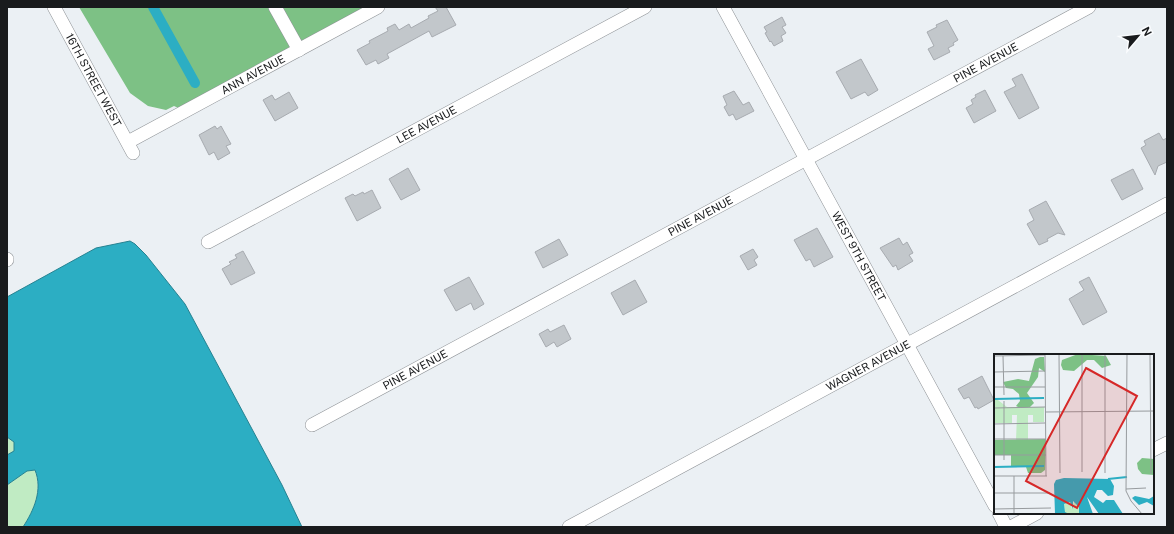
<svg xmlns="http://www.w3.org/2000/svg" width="1174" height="534" font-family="'Public Sans',sans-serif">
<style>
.green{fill:#c0ebc3}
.forest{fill:#7dc185}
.water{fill:#2caec3;stroke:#268291}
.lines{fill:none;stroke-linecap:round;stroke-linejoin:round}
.canal{stroke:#2caec3;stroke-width:10}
.building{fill:#c2c7cb;stroke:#a7abb0}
.minor-casing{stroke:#8e9296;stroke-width:14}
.minor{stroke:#fff;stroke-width:13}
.labels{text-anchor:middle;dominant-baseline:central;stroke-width:3.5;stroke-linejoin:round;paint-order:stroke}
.street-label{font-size:11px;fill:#191b1d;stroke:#fafcfe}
.inset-river{fill:none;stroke:#2caec3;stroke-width:2}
.inset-road{fill:none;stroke:#979b9e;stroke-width:1}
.view{fill:#d62828;fill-opacity:0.15;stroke:#d62828;stroke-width:2}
.inset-edge{fill:none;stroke:#191b1d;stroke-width:2}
</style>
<rect width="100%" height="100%" fill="#ebf0f4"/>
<g class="green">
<path d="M7,437L14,442V451L7,455Z"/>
<path d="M35,470C42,491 35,510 23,527H7V485L27,471Z"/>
</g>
<path class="forest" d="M79,7H376L185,111L174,106L166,110L148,106L130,93Z"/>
<path class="water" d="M130,241L135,244L146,255L185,304L282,485L302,527H23C34,510 43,490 35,470L27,471L7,485V455L14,451V442L7,437V297L96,248Z"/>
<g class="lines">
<path class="canal" d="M153,7L195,83"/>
</g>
<g class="building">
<path d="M435,7H446L456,25L432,37L429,31L387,54L389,58L378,64L376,60L366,65L357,50L370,43L369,41L388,31L387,28L395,24L399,30L409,24L411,28L429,18L428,16L438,11Z"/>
<path d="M782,17L786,25L782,27L786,33L781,36L783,41L774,46L771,41L770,42L765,33L767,32L764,27Z"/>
<path d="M947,20L958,40L953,43L954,45L948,48L950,52L934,60L928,49L934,46L927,32L937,27L936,25Z"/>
<path d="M861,59L878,90L868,96L865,92L851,99L836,72Z"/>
<path d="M1022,74L1039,108L1019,119L1004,92L1016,86L1012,79Z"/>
<path d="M985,90L996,111L974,123L966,108L973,104L971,100L976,97L975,95Z"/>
<path d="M734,91L743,105L749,102L754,111L736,120L733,114L729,116L724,107L727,105L723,96Z"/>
<path d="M289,92L298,108L275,121L263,100L272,95L275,100Z"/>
<path d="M215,126L217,129L221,126L231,144L226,146L230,153L218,160L214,152L209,155L199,135Z"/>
<path d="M1159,133L1163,140L1167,138V162L1158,166L1155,175L1141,148L1146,145L1144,141Z"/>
<path d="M408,168L420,190L401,200L389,179Z"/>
<path d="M1133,169L1143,189L1122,200L1111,180Z"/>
<path d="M372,190L381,208L357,221L345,198L353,194L355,196L363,192L364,194Z"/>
<path d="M1046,201L1065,235L1058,233L1047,239L1048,241L1039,245L1027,224L1034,220L1029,210Z"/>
<path d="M817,228L833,257L814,267L810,259L806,261L794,240Z"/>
<path d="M899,238L903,245L907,242L913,253L909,255L913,261L898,270L896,265L893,267L880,248Z"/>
<path d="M559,239L568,255L543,268L535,252Z"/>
<path d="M753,249L758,257L754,260L757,265L748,270L740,256Z"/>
<path d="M243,251L255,273L231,285L222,269L231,264L229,262L237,258L235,255Z"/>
<path d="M469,277L484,304L474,310L471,303L456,311L444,290Z"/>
<path d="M1089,277L1107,312L1083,325L1069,299L1084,290L1079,282Z"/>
<path d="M635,280L647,302L623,315L611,293Z"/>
<path d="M564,325L571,339L557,347L554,342L546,347L539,334L548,329L550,332Z"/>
<path d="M982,376L994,400L978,409L977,407L975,408L969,397L964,399L958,389Z"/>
</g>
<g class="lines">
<g class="minor-casing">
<g id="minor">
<path id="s1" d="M54,7L133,153"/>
<path d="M275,7L299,50"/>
<path id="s2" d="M723,7L995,506"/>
<path id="s3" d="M128,142L378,7"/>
<path id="s4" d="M208,242L645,7"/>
<path d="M7,259V260"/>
<path id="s5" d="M312,425L1089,7"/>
<path d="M1153,450L1167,443"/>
<path d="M999,513L1006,527"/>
<path id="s6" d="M569,527L1167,204"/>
<path d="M1011,527L1037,513"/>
</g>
</g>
<use href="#minor" class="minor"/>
</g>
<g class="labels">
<g class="street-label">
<text stroke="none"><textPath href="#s5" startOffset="765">PINE AVENUE</textPath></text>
<text stroke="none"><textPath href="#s3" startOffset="142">ANN AVENUE</textPath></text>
<text stroke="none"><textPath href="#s1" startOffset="83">16TH STREET WEST</textPath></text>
<text stroke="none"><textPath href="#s4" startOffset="248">LEE AVENUE</textPath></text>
<text stroke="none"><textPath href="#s5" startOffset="441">PINE AVENUE</textPath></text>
<text stroke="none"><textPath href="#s2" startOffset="284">WEST 9TH STREET</textPath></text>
<text stroke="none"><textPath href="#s6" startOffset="340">WAGNER AVENUE</textPath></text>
<text stroke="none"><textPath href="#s5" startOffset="117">PINE AVENUE</textPath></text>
</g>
</g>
<g transform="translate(994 354)">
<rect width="160" height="160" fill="#ebf0f4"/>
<path d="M0,43L13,53H50V68H39V61H34V86H22L23,61H18V69H0ZM80,147L85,153V160L71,159L70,150L76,148L78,155Z" fill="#c0ebc3"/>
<path d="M84,0L112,2L117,11L108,14L100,6H93L80,17L69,16L67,11L68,6ZM46,3H50L51,18L45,14L44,23L33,39L40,49L36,53L26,54L22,52L26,47L25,40L19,35L12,34L9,28L24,25L35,27L41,5ZM52,85L51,116L47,119H34L32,113L17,112V101H0V86ZM148,104L160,105V121L148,120L144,115L143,109Z" fill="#7dc185"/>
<path d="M70,124L116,125L120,132L119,141L114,142L108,136H103L100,143L109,149L112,146H120L129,160H105L93,143L99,160H85V153L79,147V155L76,148L70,150L71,158L75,160H61L60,130L62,126ZM141,142L155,145L160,142V152L153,148L145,151L138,144Z" fill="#2caec3"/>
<path class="inset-river" d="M0,45L50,44M0,113L50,112M114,125L133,123"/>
<path class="inset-road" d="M51,0L52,122M65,0L66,119M88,0V118M111,0V119M133,0L132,137L137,147L148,160M156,0L157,120M0,2L51,1M9,2L10,41M0,18L51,17M0,33H51M10,47V106M0,54L51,53M51,58L160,57M0,70L51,69M0,85H52M0,101H52M0,122H53M20,122V160M132,135L152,134M0,139H56M0,155L57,154"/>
<path class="view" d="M92,14L143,42L83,154L32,127Z"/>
<rect width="160" height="160" class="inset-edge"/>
</g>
<rect width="1174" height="534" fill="none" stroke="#191b1d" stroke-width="16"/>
<g transform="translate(1138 36) rotate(62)" stroke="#fafcfe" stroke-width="3" paint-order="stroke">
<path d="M0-3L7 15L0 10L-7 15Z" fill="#191b1d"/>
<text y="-6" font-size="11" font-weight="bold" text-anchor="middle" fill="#191b1d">N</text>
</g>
</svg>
